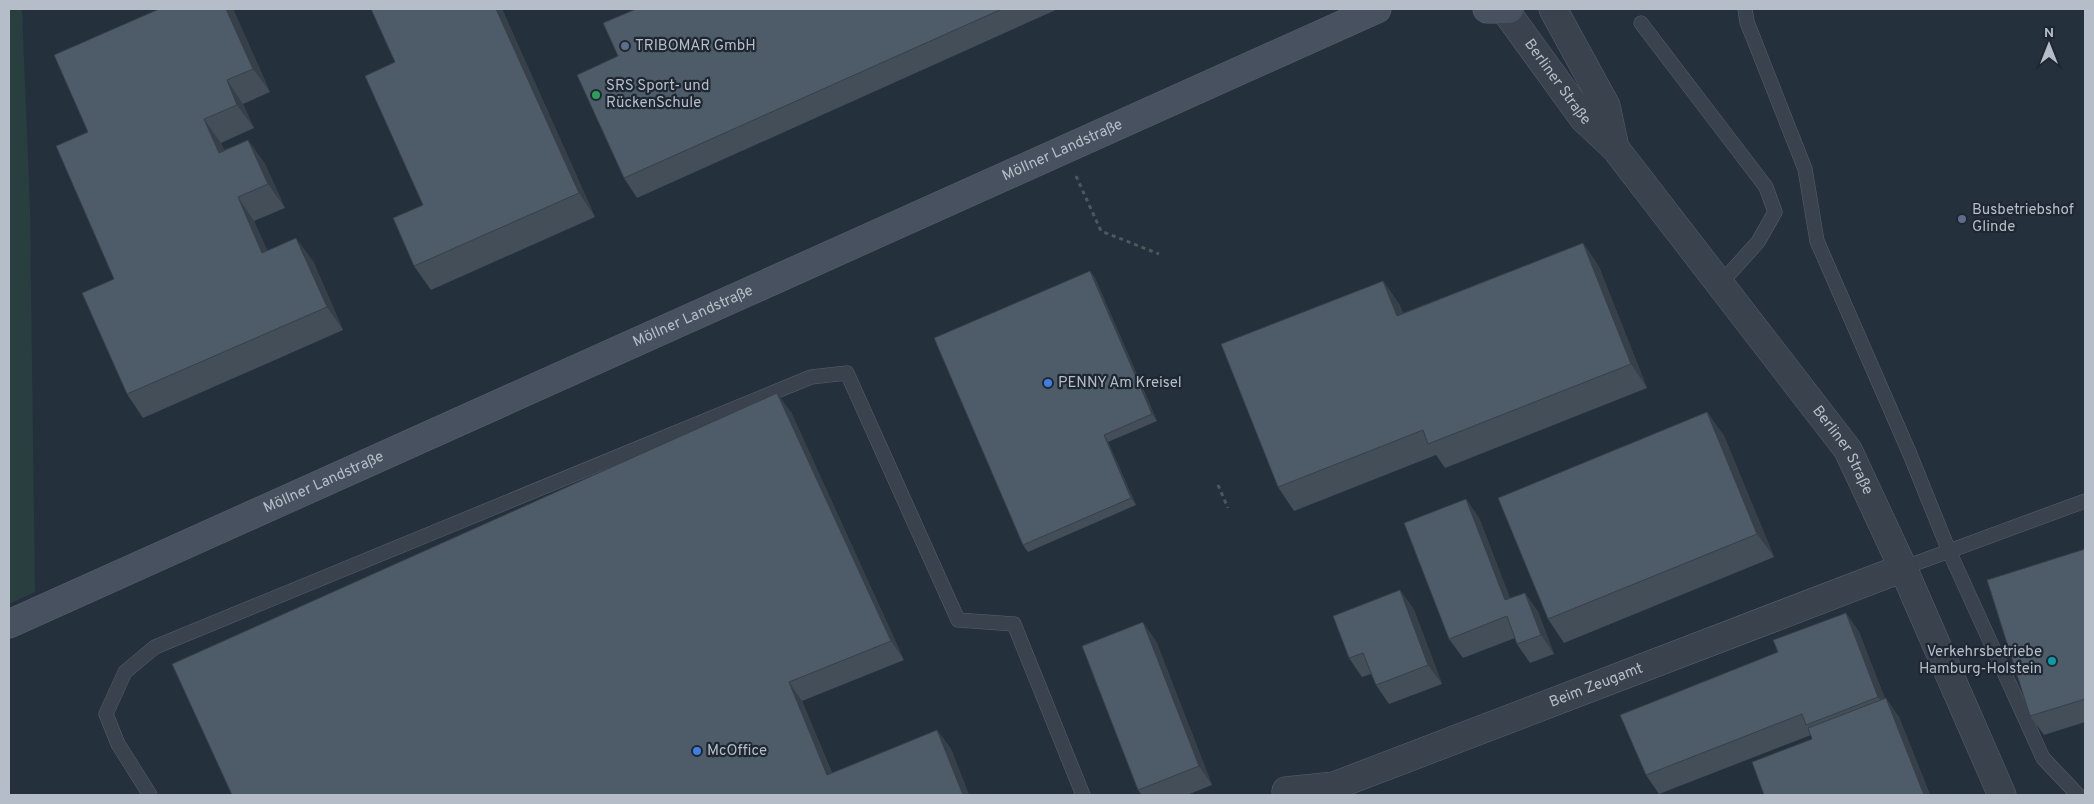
<svg xmlns="http://www.w3.org/2000/svg" width="2094" height="804" font-family="Overpass,sans-serif">
<style>
.green{fill:#283e3f}
.lines{fill:none;stroke-linecap:round;stroke-linejoin:round}
.service-casing{stroke:#57606b;stroke-width:15}
.minor-casing{stroke:#57606b;stroke-width:29}
.secondary-casing{stroke:#57606b;stroke-width:29}
.path{stroke:#475b5d;stroke-width:3;stroke-dasharray:4 4;stroke-linecap:butt}
.service{stroke:#39424d;stroke-width:14}
.minor{stroke:#39424d;stroke-width:28}
.secondary{stroke:#475160;stroke-width:28}
.wall{fill:#434e59}
.shaded-wall{fill:#374049}
.building{fill:#4e5b68;stroke:#374049}
.service-dot{fill:#5c6f8a;stroke:#1e2732;stroke-width:2}
.leisure-dot{fill:#2e9e5b;stroke:#1e2732;stroke-width:2}
.shop-dot{fill:#3f7fe0;stroke:#1e2732;stroke-width:2}
.culture-dot{fill:#0f9aa8;stroke:#1e2732;stroke-width:2}
.labels{text-anchor:middle;dominant-baseline:central;stroke-width:4.5;stroke-linejoin:round;paint-order:stroke}
.poi-label{font-size:15px;fill:#b5bdc8;stroke:#1e2732;text-anchor:start}
.street-label{font-size:15px;fill:#b5bdc8;stroke:#1e2732}
</style>
<rect width="100%" height="100%" fill="#25303d"/>
<path class="green" d="M9,9H22L30,207L35,592L9,604Z"/>
<g class="lines">
<g class="service-casing">
<g id="service">
<path d="M1745,9L1747,22L1805,169L1817,241L1909,452L1949,551L2043,758L2078,795"/>
<path d="M1641,23L1766,187L1775,212L1758,242L1721,283"/>
<path d="M1903,568L2085,501"/>
<path d="M150,795L118,744L106,714L125,672L155,647L811,377L847,373L958,620L1014,624L1083,795"/>
</g>
</g>
<g class="minor-casing">
<g id="minor">
<path d="M1553,9L1606,106L1615,148"/>
<path id="s1" d="M1505,10L1584,119L1615,148L1848,450L1903,568L2002,795"/>
<path id="s2" d="M1286,791L1334,786L1903,568"/>
</g>
</g>
<g class="secondary-casing">
<g id="secondary">
<path d="M1487,9H1509"/>
<path id="s3" d="M9,624L1377,9"/>
</g>
</g>
<g class="path">
<path d="M1076,176L1101,231L1159,254"/>
<path d="M1218,485L1228,508"/>
</g>
<use href="#service" class="service"/>
<use href="#minor" class="minor"/>
<use href="#secondary" class="secondary"/>
</g>
<g class="wall">
<path d="M159,9H233L270,92L243,104L254,128L221,143L224,150L248,140L265,164L285,208L254,221L267,250L313,261L343,330L143,418L127,394L114,279L88,132Z"/>
<path d="M371,9H502L595,217L431,290L414,266L423,205L395,62Z"/>
<path d="M636,9H1058L637,198L624,178L618,56Z"/>
<path d="M1583,243L1599,267L1647,388L1445,468L1436,455L1294,511L1278,487L1383,281L1399,304L1403,313Z"/>
<path d="M1090,271L1095,278L1157,421L1108,442L1136,505L1028,552L1023,545Z"/>
<path d="M791,412L904,660L802,701L832,773L937,730L951,749L969,795H232Z"/>
<path d="M1707,412L1724,436L1774,557L1564,643L1548,619Z"/>
<path d="M1466,499L1479,518L1510,598L1525,593L1538,612L1554,654L1530,663L1517,644L1515,638L1463,658L1449,639Z"/>
<path d="M2085,549V722L2044,735L2030,716Z"/>
<path d="M1400,590L1414,610L1442,684L1389,704L1376,685L1371,674L1362,677L1349,658Z"/>
<path d="M1846,613L1859,632L1885,699L1899,717L1930,795H1764L1812,739L1811,735L1659,794L1646,775L1778,652Z"/>
<path d="M1156,641L1212,785L1187,795H1142L1138,790Z"/>
</g>
<g class="shaded-wall">
<path d="M226,9H233L270,92L253,69Z"/>
<path d="M496,9H502L595,217L579,193Z"/>
<path d="M227,80L243,104L254,128L237,105Z"/>
<path d="M204,119L221,143L236,176L219,153Z"/>
<path d="M248,140L265,164L285,208L268,184Z"/>
<path d="M238,197L254,221L279,276L262,253Z"/>
<path d="M296,238L313,261L343,330L327,307Z"/>
<path d="M1583,243L1599,267L1647,388L1631,364Z"/>
<path d="M1090,271L1095,278L1157,421L1152,414Z"/>
<path d="M1383,281L1399,304L1414,340L1397,316Z"/>
<path d="M777,393L791,412L904,660L891,641Z"/>
<path d="M1707,412L1724,436L1774,557L1757,534Z"/>
<path d="M1104,435L1108,442L1136,505L1131,498Z"/>
<path d="M1466,499L1479,518L1518,619L1505,600Z"/>
<path d="M1400,590L1414,610L1442,684L1428,665Z"/>
<path d="M1525,593L1538,612L1554,654L1541,635Z"/>
<path d="M1846,613L1859,632L1892,716L1878,697Z"/>
<path d="M1143,622L1156,641L1212,785L1199,766Z"/>
<path d="M789,682L802,701L840,794L827,775Z"/>
<path d="M1886,698L1899,717L1930,795H1924Z"/>
<path d="M937,730L951,749L969,795H963Z"/>
</g>
<g class="building">
<path d="M159,9H226L253,69L227,80L237,105L204,119L219,153L248,140L268,184L238,197L262,253L296,238L327,307L127,394L82,293L114,279L56,146L88,132L54,55Z"/>
<path d="M371,9H496L579,193L414,266L393,218L423,205L365,76L395,62Z"/>
<path d="M636,9H1002L624,178L577,75L618,56L603,23Z"/>
<path d="M1583,243L1631,364L1428,444L1423,430L1278,487L1221,344L1383,281L1397,316Z"/>
<path d="M1090,271L1152,414L1104,435L1131,498L1023,545L934,338Z"/>
<path d="M777,393L891,641L789,682L827,775L937,730L963,795H232L172,664Z"/>
<path d="M1707,412L1757,534L1548,619L1498,498Z"/>
<path d="M1466,499L1505,600L1525,593L1541,635L1517,644L1507,616L1449,639L1404,523Z"/>
<path d="M2085,549V699L2030,716L1987,580Z"/>
<path d="M1400,590L1428,665L1376,685L1363,653L1349,658L1333,616Z"/>
<path d="M1846,613L1878,697L1806,725L1802,714L1646,775L1620,715L1778,652L1773,640Z"/>
<path d="M1143,622L1199,766L1138,790L1082,646Z"/>
<path d="M1886,698L1924,795H1764L1752,762L1812,739L1808,728Z"/>
</g>
<g class="service-dot">
<circle cx="625" cy="46" r="5"/>
<circle cx="1962" cy="219" r="5"/>
</g>
<circle class="leisure-dot" cx="596" cy="95" r="5"/>
<g class="shop-dot">
<circle cx="1048" cy="383" r="5"/>
<circle cx="697" cy="751" r="5"/>
</g>
<circle class="culture-dot" cx="2052" cy="661" r="5"/>
<g class="labels">
<g class="poi-label">
<text x="635" y="46">TRIBOMAR GmbH</text>
<text x="606" y="86">SRS Sport- und<tspan x="606" dy="17">RückenSchule</tspan></text>
<text x="1972" y="210">Busbetriebshof<tspan x="1972" dy="17">Glinde</tspan></text>
<text x="1058" y="383">PENNY Am Kreisel</text>
<text x="2042" y="652" text-anchor="end">Verkehrsbetriebe<tspan x="2042" dy="17">Hamburg-Holstein</tspan></text>
<text x="707" y="751">McOffice</text>
</g>
<g class="street-label">
<text stroke="none"><textPath href="#s1" startOffset="89">Berliner Straße</textPath></text>
<text stroke="none"><textPath href="#s3" startOffset="1155">Möllner Landstraße</textPath></text>
<text stroke="none"><textPath href="#s3" startOffset="750">Möllner Landstraße</textPath></text>
<text stroke="none"><textPath href="#s1" startOffset="556">Berliner Straße</textPath></text>
<text stroke="none"><textPath href="#s3" startOffset="345">Möllner Landstraße</textPath></text>
<text stroke="none"><textPath href="#s2" startOffset="329">Beim Zeugamt</textPath></text>
</g>
</g>
<rect width="2094" height="804" fill="none" stroke="#b5bdc8" stroke-width="20"/>
<g transform="translate(2049 45)" stroke="#1e2732" stroke-width="4" paint-order="stroke">
<path d="M0-4L9 19L0 12L-9 19Z" fill="#b5bdc8"/>
<text y="-8" font-size="14" font-weight="bold" text-anchor="middle" fill="#b5bdc8">N</text>
</g>
</svg>
